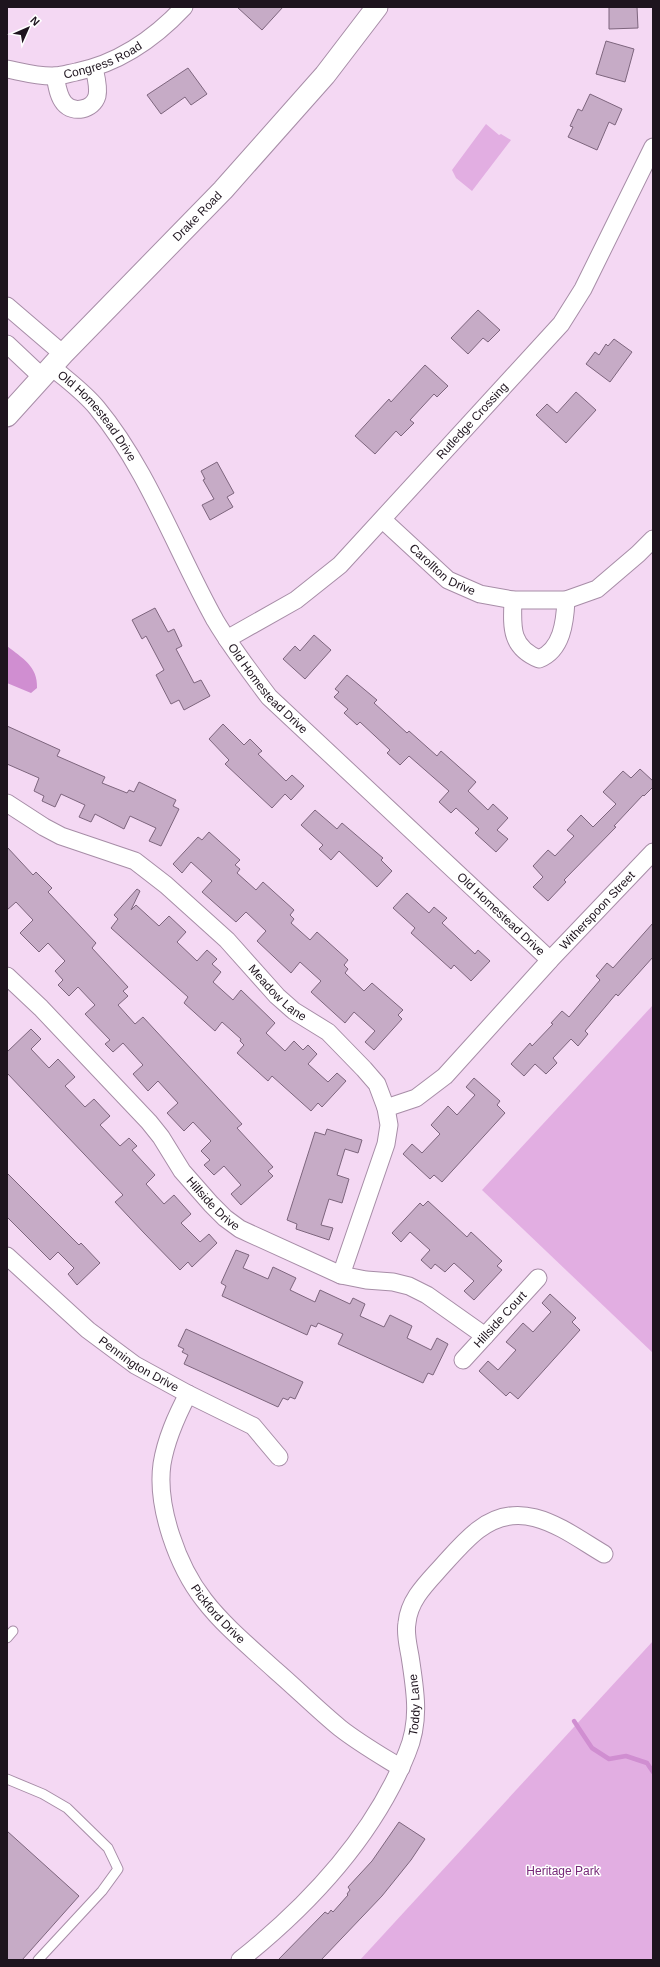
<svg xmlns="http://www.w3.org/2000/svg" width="660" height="1967" font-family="Arial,sans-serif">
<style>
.green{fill:#e2aee2}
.water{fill:#d08ed1}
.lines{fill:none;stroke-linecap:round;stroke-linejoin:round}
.stream{stroke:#d08ed1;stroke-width:4.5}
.building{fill:#c6abc6;stroke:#7d657d}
.service-casing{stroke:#a78da7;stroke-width:11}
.minor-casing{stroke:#a78da7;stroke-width:19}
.tertiary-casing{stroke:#a78da7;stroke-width:23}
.service{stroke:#fff;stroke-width:9}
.minor{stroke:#fff;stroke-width:17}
.tertiary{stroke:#fff;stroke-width:21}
.labels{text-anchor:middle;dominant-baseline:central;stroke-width:3;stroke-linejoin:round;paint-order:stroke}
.street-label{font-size:12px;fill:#1e141e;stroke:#fff}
.park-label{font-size:12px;fill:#762878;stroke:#fff}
</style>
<rect width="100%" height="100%" fill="#f4d8f3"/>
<g class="green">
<path d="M486,124L499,135L501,134L511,140L472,191L456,178L452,170Z"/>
<path d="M653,1005V1353L482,1190Z"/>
<path d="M653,1641V1960H360Z"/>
</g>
<path class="water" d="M7,646C22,658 38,666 37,688L31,693L7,683Z"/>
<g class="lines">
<path class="stream" d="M574,1721L592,1748L609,1759L626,1756L647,1763L653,1772"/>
</g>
<g class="building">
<path d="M237,7H283L262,30Z"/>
<path d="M609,7H637L638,28L609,29Z"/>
<path d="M606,41L634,49L625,82L596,74Z"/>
<path d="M188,68L207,94L191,105L185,97L161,114L147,95Z"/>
<path d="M590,94L622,109L615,125L609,122L597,150L568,137L573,127L570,126L578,109L582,111Z"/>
<path d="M478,310L500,330L488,342L483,338L468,354L451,338Z"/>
<path d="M614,339L632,352L610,382L586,364L595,352L599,355L606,344L608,346Z"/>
<path d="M425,365L448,386L437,397L434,394L410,420L414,423L401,436L396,431L375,454L355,436L389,399L391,402Z"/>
<path d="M576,392L596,410L566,443L536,415L547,404L557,413Z"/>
<path d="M217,462L234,493L227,497L233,507L210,520L202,505L214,499L203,480L205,479L201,471Z"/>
<path d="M155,608L168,632L174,629L182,646L176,649L194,683L201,680L210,696L184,710L179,700L171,704L156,675L164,670L146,636L142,639L132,620Z"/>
<path d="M314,635L331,650L305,679L283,659L295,646L300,651Z"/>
<path d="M347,675L377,700L374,703L407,733L409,731L437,756L441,751L476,782L468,791L488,810L493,804L508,818L497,830L508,839L496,852L475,833L479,829L456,808L451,813L439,802L449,791L409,756L400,765L387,753L390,750L360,722L357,725L344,713L348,709L334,697L339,692L335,689Z"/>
<path d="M223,724L244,745L250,739L262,751L258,754L286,781L292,775L304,786L291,800L285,794L272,808L225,764L229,760L209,739Z"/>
<path d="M7,726L60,750L57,756L105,777L102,783L127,793L129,790L134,792L139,782L176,800L173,806L179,809L161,846L149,841L156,828L130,816L124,829L95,814L91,822L79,817L85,805L61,794L55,807L42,801L44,796L34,791L39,778L7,764Z"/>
<path d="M640,769L653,781V787L644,796L643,795L614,826L616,827L564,880L566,882L548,901L533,887L543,877L533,866L548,850L555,856L574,836L567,830L581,815L593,827L616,804L603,792L623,771L631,778Z"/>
<path d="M315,810L337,829L342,823L383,858L381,860L392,871L377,887L339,851L331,860L319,849L323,845L301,825Z"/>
<path d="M209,832L240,860L235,865L240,869L237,873L256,890L263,882L294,910L290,915L294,919L291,923L310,940L317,932L348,960L344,965L348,969L345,973L364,991L372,983L403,1010L398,1015L402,1019L374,1050L365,1042L375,1031L354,1012L345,1023L311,992L321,981L300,962L291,973L257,941L266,931L246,912L236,922L202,892L212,881L191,862L182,873L173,864L198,837L202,840Z"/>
<path d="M7,847L33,875L36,872L52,888L48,892L96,943L92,948L128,987L123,991L128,996L118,1005L135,1024L143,1017L242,1124L237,1128L273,1167L268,1171L273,1176L241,1205L231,1194L241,1185L224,1166L214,1175L204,1165L210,1160L201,1151L211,1141L193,1122L184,1131L167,1113L178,1103L158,1081L148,1091L133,1074L143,1065L123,1043L113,1052L105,1044L110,1040L85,1014L95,1005L78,987L69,996L58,985L63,980L55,971L65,961L48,943L39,952L20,933L33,920L16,902L7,910Z"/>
<path d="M137,889L140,891L131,910L136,905L159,926L169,916L186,932L177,942L197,961L207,950L217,959L212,964L221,972L213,982L233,1000L241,990L275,1023L266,1033L285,1051L294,1041L303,1050L308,1045L317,1054L308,1064L328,1082L337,1073L346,1081L322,1107L318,1103L311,1111L272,1076L268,1081L237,1053L244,1045L240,1041L241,1039L222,1022L215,1031L184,1003L188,997L111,928L118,919L114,915Z"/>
<path d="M407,893L429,913L434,907L447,918L442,923L475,954L478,950L490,961L471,981L454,965L451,969L411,933L415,928L393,908Z"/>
<path d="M653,923V957L618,996L616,994L585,1031L588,1034L578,1046L571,1039L553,1058L557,1063L546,1074L535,1064L524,1076L511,1064L530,1043L532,1046L553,1024L551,1023L562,1011L569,1017L600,980L596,976L607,963L613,968Z"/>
<path d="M31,1029L41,1039L31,1049L49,1068L58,1059L75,1077L65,1086L85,1107L94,1099L110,1116L100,1125L120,1146L129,1138L137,1146L132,1150L155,1175L146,1184L164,1204L174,1195L191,1214L181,1223L200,1242L209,1234L217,1243L192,1267L188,1262L180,1270L144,1233L115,1202L123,1195L7,1073V1052Z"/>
<path d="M474,1078L500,1101L497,1105L505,1113L442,1182L434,1175L430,1179L403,1154L412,1144L422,1153L440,1134L431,1125L448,1106L457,1115L475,1095L466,1087Z"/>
<path d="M327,1129L362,1140L358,1153L345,1149L337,1175L349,1179L342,1203L329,1199L321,1225L333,1228L329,1240L296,1229L297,1224L287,1220L315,1132L325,1135Z"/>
<path d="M7,1173L79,1245L81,1243L100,1263L77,1285L68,1274L74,1268L58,1252L50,1260L7,1217Z"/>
<path d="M428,1201L467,1237L471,1232L502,1261L497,1266L502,1270L474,1300L464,1291L474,1281L454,1263L445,1272L435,1264L431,1269L421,1260L430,1250L410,1232L401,1242L392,1233L420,1203L423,1206Z"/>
<path d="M236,1250L249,1255L243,1268L268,1279L273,1267L296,1278L290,1290L315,1302L320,1290L350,1304L353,1298L365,1304L360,1316L384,1327L390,1315L412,1326L407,1338L431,1350L437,1338L448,1344L433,1375L428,1373L423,1383L338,1344L343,1334L318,1323L316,1327L311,1325L307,1335L222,1296L226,1286L221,1283Z"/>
<path d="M550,1294L576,1318L572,1322L580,1330L518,1399L510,1392L506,1396L479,1371L488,1361L498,1370L516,1350L506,1342L523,1323L533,1332L551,1312L542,1303Z"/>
<path d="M186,1329L303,1382L295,1399L290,1397L288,1400L283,1398L278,1407L184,1364L188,1355L182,1352L184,1349L178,1346Z"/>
<path d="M399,1822L425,1839L411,1860L382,1896L321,1960H278L325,1912L328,1914L331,1910L333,1912L348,1895L347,1894L350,1890L348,1887L372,1861Z"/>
<path d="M7,1831L79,1896L22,1960H7Z"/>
</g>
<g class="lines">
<g class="service-casing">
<g id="service">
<path d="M7,1638L13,1631"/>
<path d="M7,1779L43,1794L67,1808L108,1848L118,1869L102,1891L38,1960"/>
</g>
</g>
<g class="minor-casing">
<g id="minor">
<path id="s1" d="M7,69C22,72 40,77 55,76C62,76 70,73 76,72C120,63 154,39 184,7"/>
<path d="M55,76C57,85 58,96 64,103C73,114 93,110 97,96C99,87 96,77 94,68"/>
<path d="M7,306L63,354"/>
<path d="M7,344L42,377"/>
<path id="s2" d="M52,367C67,380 84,392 97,408C147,468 177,552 215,620C231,647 250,672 269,697L550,960"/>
<path id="s3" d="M383,520L448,580L480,594L513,600H566L597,589L638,554L653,539"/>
<path d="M513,600C512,627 510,647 539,659C562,650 565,622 566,600"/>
<path id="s4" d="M227,639L296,600L340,565L561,324L583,289L653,147"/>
<path id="s5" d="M7,803L44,827L61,836L135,861L166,885L227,940L277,996L294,1011L328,1032L364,1069L377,1084L386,1108L389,1125L386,1144L341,1275"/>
<path id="s6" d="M7,976L41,1008L149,1122L161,1137L182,1171L211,1204L225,1218L240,1229L341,1275L366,1280L393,1282L409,1286L427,1295L485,1336"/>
<path id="s7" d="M386,1108L416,1098L445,1076L550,960L653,852"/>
<path id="s8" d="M7,1256L88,1330L135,1365L188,1394L253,1426L279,1457"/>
<path id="s9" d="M463,1360L538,1278"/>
<path id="s10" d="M188,1394C176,1417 166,1439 162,1464C156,1507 178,1567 204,1600C224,1626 251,1648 275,1670C297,1689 318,1710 340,1728C359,1743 380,1755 401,1768"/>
<path id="s11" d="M240,1960C309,1905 374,1835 407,1753C421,1720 415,1690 410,1656C408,1645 405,1633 407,1623C409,1599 428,1582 443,1565C454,1553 465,1540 478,1530C523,1495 565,1531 604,1554"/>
</g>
</g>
<g class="tertiary-casing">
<g id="tertiary">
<path id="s12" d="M7,416L63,354L223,190L325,75L377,7"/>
</g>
</g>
<use href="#service" class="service"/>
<use href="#minor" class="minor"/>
<use href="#tertiary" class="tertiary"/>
</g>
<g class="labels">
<g class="street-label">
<text stroke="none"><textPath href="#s1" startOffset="99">Congress Road</textPath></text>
<text stroke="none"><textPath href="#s12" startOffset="276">Drake Road</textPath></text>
<text stroke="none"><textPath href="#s2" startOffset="67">Old Homestead Drive</textPath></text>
<text stroke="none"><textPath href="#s4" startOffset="331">Rutledge Crossing</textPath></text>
<text stroke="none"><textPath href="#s3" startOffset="78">Carollton Drive</textPath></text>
<text stroke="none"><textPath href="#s2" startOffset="391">Old Homestead Drive</textPath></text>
<text stroke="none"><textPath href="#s7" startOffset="293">Witherspoon Street</textPath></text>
<text stroke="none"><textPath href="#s2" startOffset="716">Old Homestead Drive</textPath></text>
<text stroke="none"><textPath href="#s5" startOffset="336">Meadow Lane</textPath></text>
<text stroke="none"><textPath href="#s6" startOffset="308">Hillside Drive</textPath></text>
<text stroke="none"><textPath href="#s9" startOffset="55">Hillside Court</textPath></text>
<text stroke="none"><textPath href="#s8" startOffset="171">Pennington Drive</textPath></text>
<text stroke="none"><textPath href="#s10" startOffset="240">Pickford Drive</textPath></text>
<text stroke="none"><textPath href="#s11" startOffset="318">Toddy Lane</textPath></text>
</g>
<g class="park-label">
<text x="563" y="1871">Heritage Park</text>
</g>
</g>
<rect width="660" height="1967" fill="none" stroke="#1e141e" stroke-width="16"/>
<g transform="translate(28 28) rotate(45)" stroke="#ffffff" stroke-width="3" paint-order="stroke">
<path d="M0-3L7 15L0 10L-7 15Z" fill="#1e141e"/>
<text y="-6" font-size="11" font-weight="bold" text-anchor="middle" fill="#1e141e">N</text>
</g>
</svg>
